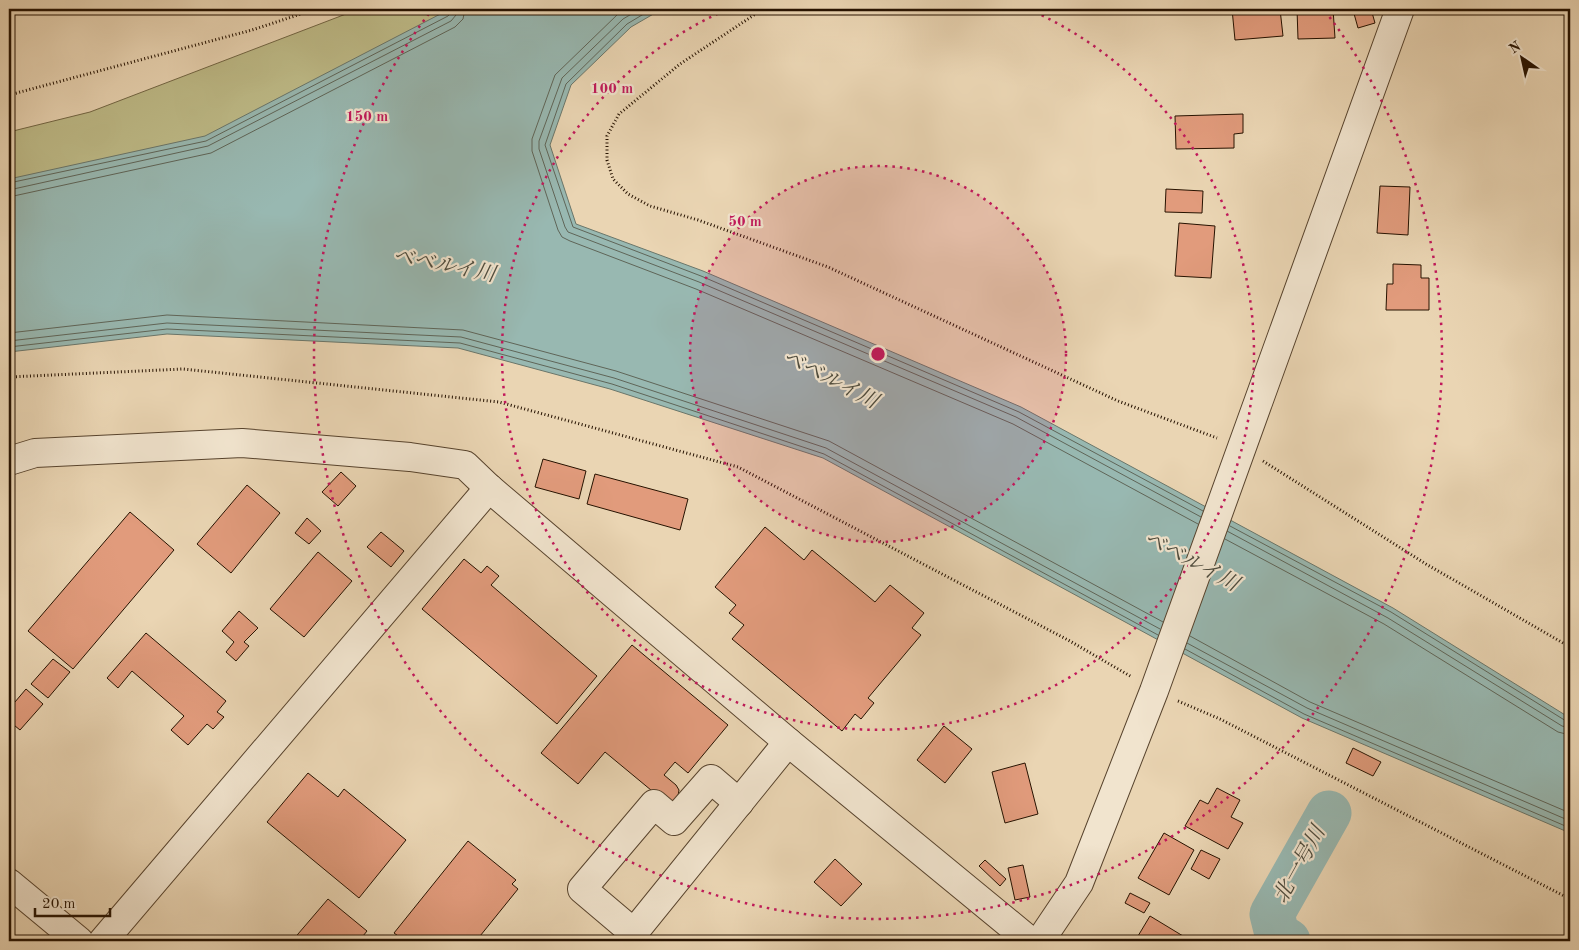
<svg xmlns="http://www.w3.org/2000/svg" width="1579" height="950" font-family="'Old Standard TT','Noto Serif JP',serif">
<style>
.green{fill:#bebb88;stroke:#726644}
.water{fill:#98b8b1;stroke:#6a766a}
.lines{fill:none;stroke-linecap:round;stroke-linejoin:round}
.shore{stroke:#5f6558;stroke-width:1}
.river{stroke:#98b8b1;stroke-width:45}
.building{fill:#e19b7c;stroke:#261200}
.minor-casing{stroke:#57432d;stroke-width:30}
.path{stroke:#261200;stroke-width:3;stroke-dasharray:1 2.5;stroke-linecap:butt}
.minor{stroke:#f1e4ce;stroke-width:28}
.ring{fill:none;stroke:#c2185b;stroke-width:2.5;stroke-dasharray:2.5 5}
.labels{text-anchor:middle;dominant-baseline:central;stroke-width:4.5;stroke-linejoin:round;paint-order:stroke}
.water-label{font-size:21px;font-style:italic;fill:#4e4c3e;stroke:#f1e4ce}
.centre{fill:#c2185b;stroke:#f1e4ce;stroke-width:2.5}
.ring-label{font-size:15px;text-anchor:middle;font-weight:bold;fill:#c2185b;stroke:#f1e4ce;stroke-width:4.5;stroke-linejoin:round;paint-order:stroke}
</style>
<rect width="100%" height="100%" fill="#ead5b3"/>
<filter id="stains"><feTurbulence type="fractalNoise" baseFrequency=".004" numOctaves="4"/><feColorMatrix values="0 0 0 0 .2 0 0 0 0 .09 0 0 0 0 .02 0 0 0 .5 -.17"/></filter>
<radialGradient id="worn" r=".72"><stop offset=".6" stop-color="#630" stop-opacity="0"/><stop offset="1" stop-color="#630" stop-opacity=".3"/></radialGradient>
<path class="green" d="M359,9H500L287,136L9,195V132L90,112Z"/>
<path class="water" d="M450,9H662L631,27L571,85L550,145L576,224L703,271L1021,407L1393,608L1570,718V833L1302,718L823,458L610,389L458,348L167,334L9,352V179L205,136Z"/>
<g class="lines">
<g class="shore">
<path d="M625,9L618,14L555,75L532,139V151L558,230L562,237L570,241L696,289L1013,424L1198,524"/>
<path d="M640,9L623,19L562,78L539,141V149L565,227L568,232L699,282L1016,417L1201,517"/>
<path d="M652,9L627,24L566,84L545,145L573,227L701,276L1019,412L1203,511"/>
<path d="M9,183L206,141L448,16L451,13V9"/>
<path d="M9,190L208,146L451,21L456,15L457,9"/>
<path d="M9,197L211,153L455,27L463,19L465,9"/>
<path d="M9,333L167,315L463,330L616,371L829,441L1163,622"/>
<path d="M9,341L167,323L461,337L614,378L826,448L1160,629"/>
<path d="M9,347L167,329L460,343L612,384L824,454L1158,635"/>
<path d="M1230,526L1391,612L1566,721H1570"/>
<path d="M1227,531L1388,618L1562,726L1570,728"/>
<path d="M1225,539L1384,624L1558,732L1570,735"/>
<path d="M1190,636L1310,702L1570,813"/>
<path d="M1187,643L1307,708L1570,821"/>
<path d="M1185,649L1304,714L1570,828"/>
</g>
<path class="river" d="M1288,941L1277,934L1272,914L1329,813"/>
</g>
<g class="building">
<path d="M1232,9H1280L1283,36L1235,40Z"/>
<path d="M1297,9H1333L1335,38L1298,39Z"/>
<path d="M1357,9H1371L1375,23L1358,28L1353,10Z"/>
<path d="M1243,114V133L1234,134V148L1176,149L1175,116Z"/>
<path d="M1380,186L1410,187L1408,235L1377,233Z"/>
<path d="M1166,189L1203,191L1202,213L1165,212Z"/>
<path d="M1179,223L1215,226L1211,278L1175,276Z"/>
<path d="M1393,264L1421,265V278H1429V310H1386L1387,284H1393Z"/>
<path d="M543,459L586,471L579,499L535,487Z"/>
<path d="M341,472L356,486L338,506L322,492Z"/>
<path d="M595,474L688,499L680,530L587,504Z"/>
<path d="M247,485L280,513L231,573L197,544Z"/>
<path d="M130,512L174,550L73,669L28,631Z"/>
<path d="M307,518L321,531L309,544L295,533Z"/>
<path d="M765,527L804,560L812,550L875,602L890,585L924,613L912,628L921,635L868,698L874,703L861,719L855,714L842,731L732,639L744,625L729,613L736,605L715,587Z"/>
<path d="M381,532L404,551L391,567L367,547Z"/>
<path d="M318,552L352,581L304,637L270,609Z"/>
<path d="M464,559L481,573L487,566L499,576L491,585L597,676L557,724L422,609Z"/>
<path d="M239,611L258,628L244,642L249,646L236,661L226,652L234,642L222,631Z"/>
<path d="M146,633L226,701L217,712L224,717L213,729L207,724L188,745L171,730L184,716L132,671L118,688L107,678Z"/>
<path d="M632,645L728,725L688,773L675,762L664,775L676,785L679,790L678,796L675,801L669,802L663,800L605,752L578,784L541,753Z"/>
<path d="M53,659L70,672L48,698L31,684Z"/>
<path d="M26,689L43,704L20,730L9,721V709Z"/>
<path d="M944,726L972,749L945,783L917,760Z"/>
<path d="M1353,748L1381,762L1373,776L1346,763Z"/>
<path d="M1025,763L1038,814L1005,823L992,772Z"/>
<path d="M308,773L338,797L344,789L406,840L359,898L267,822Z"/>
<path d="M1217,788L1240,800L1231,817L1243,823L1228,849L1185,826L1200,800L1208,804Z"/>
<path d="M1164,833L1194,850L1169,895L1138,878Z"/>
<path d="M468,841L516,880L512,884L518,889L476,941H405L394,933Z"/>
<path d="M1201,850L1220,859L1209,879L1191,869Z"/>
<path d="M835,859L862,884L841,906L814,882Z"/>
<path d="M985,860L1006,879L1000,886L979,866Z"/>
<path d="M1023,865L1030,897L1015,900L1008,868Z"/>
<path d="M1130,893L1150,903L1144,913L1125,903Z"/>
<path d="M328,899L367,931L359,941H292Z"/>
<path d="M1150,916L1183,936L1180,941H1135Z"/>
<path d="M373,936L380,941H369Z"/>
</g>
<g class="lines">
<g class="minor-casing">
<g id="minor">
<path d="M9,461L35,453L242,443L410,457L465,465L489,488L788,742L1030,941"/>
<path d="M9,883L79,941"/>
<path d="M634,933L582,889L654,804L674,821L711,779L739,803"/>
<path d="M103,941L489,488"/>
<path d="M627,941L788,742"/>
<path d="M1040,941L1079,883L1154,691L1400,9"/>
</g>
</g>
<g class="path">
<path d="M763,9L680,64L619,114L607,136V160L613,179L628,194L650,206L698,220L828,267L1118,401L1217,438"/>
<path d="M9,95L252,30L316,9"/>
<path d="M9,377L183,369L499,402L738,467L1068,640L1132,677"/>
<path d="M1263,461L1426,564L1570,647"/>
<path d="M1178,701L1220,719L1570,899"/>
</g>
<use href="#minor" class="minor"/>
</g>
<circle cx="878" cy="354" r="188" fill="#c2185b" fill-opacity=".12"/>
<g class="ring">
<circle cx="878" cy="354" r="188"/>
<path d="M1028 9A376 376 0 1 1 728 9"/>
<path d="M1325 11A564 564 0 1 1 431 11"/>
</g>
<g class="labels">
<g class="water-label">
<text transform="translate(444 266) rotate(11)">ベベルイ川</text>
<text transform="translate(830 380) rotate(27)">ベベルイ川</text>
<text transform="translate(1191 562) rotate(28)">ベベルイ川</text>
<text transform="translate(1300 865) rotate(-61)">北一号川</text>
</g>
</g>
<circle cx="878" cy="354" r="8" class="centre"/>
<g class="ring-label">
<text x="612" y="93">100 m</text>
<text x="367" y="121">150 m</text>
<text x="745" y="226">50 m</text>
</g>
<rect width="1579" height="950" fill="none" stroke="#ead5b3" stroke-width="30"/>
<rect x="10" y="10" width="1559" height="930" fill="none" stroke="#261200" stroke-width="2.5"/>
<rect x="15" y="15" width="1549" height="920" fill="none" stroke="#261200"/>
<g transform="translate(1522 58) rotate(326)" stroke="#f1e4ce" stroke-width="4" paint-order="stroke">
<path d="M0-4L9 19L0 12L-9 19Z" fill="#261200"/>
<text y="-8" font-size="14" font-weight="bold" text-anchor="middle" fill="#261200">N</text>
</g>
<path d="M35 908v8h75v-8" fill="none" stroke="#261200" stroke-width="2.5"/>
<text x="42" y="908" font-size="15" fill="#261200" stroke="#f1e4ce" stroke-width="4" paint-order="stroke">20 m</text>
<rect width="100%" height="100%" filter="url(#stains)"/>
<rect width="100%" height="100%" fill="url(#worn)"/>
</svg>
